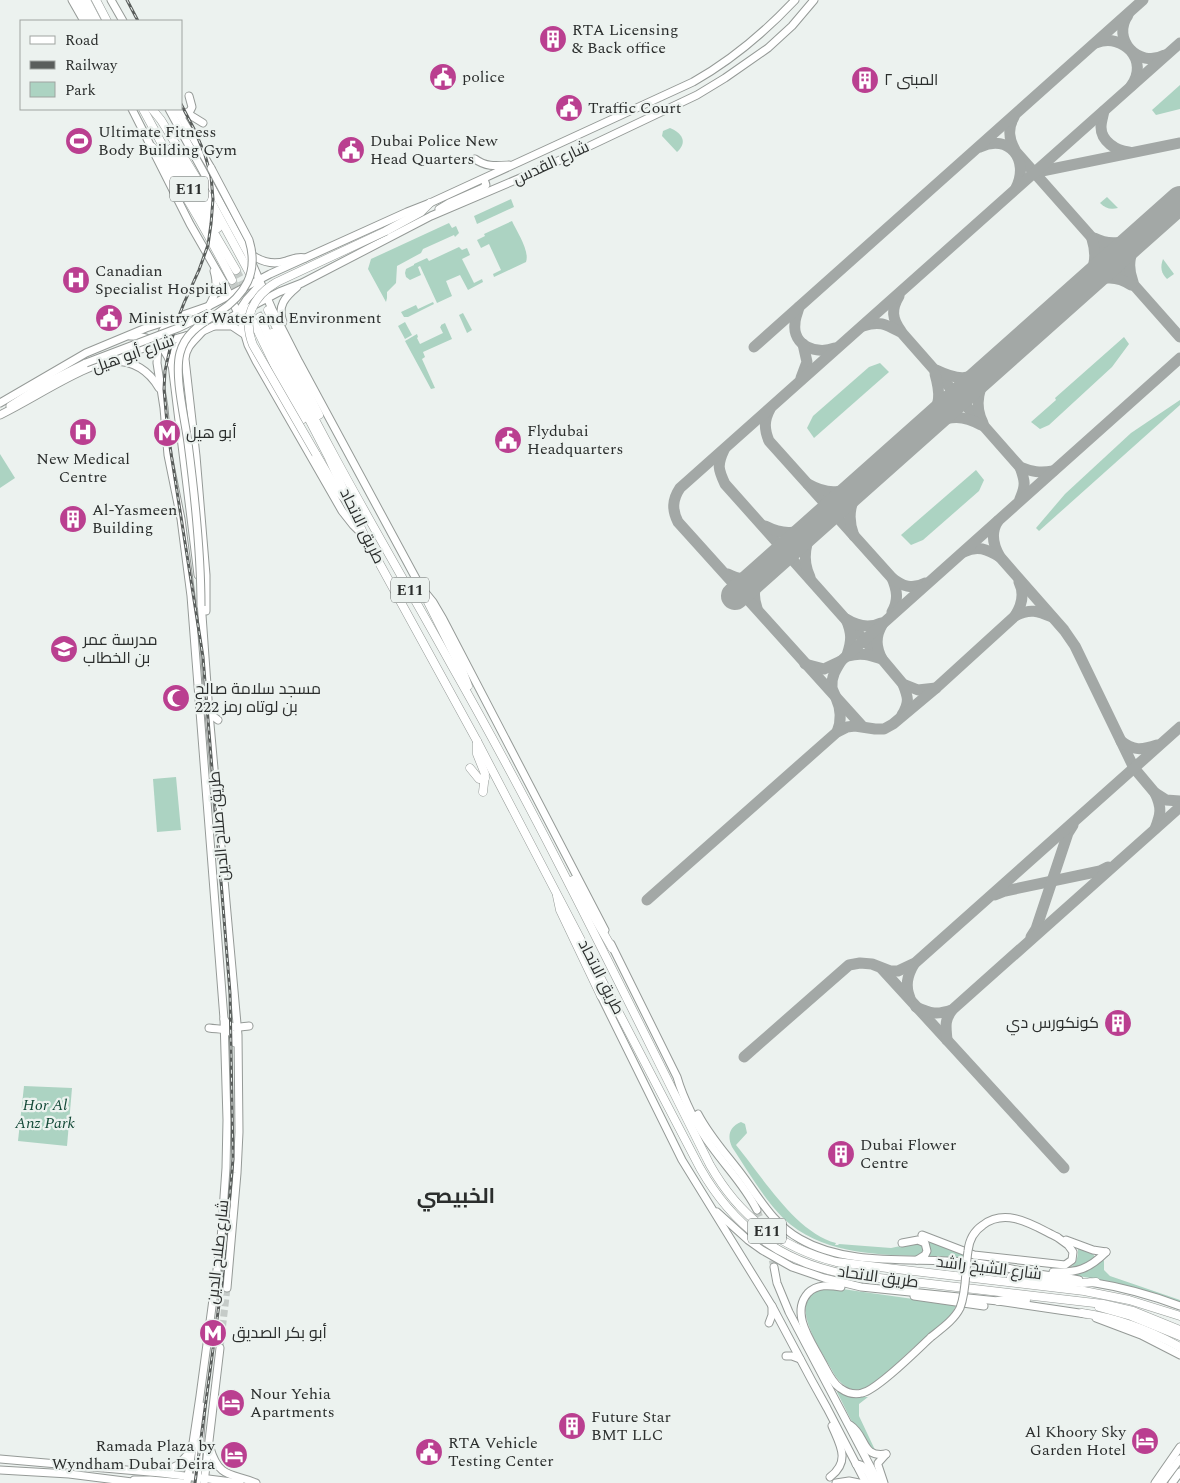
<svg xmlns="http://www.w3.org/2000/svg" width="1180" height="1483" font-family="Spectral,Cairo,serif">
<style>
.green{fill:#acd3c2}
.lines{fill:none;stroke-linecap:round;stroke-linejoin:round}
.taxiway{stroke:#a3a8a6;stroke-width:11}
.runway{stroke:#a3a8a6;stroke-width:28}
.major-tunnel{stroke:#c5cbc8;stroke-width:7;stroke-dasharray:7 3.5;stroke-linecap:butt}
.highway-tunnel{stroke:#c5cbc8;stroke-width:8;stroke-dasharray:8 4;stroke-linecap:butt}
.major-casing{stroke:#959a97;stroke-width:9}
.highway-casing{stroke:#959a97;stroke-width:9}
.major{stroke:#fff;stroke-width:7}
.highway{stroke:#fff;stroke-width:8}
.rail-casing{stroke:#5a5e5c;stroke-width:3}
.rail{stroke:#ecf2ef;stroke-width:1;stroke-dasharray:4;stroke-linecap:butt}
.major-bridge-casing{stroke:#959a97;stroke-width:9;stroke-linecap:butt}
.highway-bridge-casing{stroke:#959a97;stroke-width:9;stroke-linecap:butt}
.major-bridge{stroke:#fff;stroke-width:7}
.highway-bridge{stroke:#fff;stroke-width:8}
.labels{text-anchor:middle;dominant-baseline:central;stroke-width:4.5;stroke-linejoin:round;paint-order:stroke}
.shield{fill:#ecf2ef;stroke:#656967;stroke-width:1}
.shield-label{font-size:15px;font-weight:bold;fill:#2b2e2d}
.poi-label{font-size:16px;fill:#2b2e2d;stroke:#ecf2ef;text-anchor:start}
.street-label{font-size:16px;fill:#2b2e2d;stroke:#ecf2ef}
.park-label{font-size:16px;font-style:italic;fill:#134937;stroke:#ecf2ef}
.district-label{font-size:21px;font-weight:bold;fill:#2b2e2d;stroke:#ecf2ef}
</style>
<rect width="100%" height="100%" fill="#ecf2ef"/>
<g class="green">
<path d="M1180,85V109L1156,115L1152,110Z"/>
<path d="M670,128C682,133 688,142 677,152L662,136L663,131Z"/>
<path d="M1107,197L1118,208C1110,210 1105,208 1100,203Z"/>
<path d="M511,199L514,207L477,224L474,216Z"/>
<path d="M512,221C517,232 530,251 526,262L494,277L493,274L501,270L489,244L481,248L477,240L485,236L484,234Z"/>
<path d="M449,223L452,228L456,226L459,233L455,237L454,235L423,249L421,253L397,266L396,283L387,292V298L386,302L368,269L371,259Z"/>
<path d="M459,247L462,250L467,248L470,255L462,259L474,283L482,279L483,282L468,290L460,275L446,281L452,296L437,303L420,266L418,267L421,275L410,280L406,277L405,273L406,269L414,265V264L427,258L429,261Z"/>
<path d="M1163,259L1174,274L1167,279C1161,273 1160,267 1163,259Z"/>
<path d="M433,302L434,304L408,317H404L401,312L416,305L418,309Z"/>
<path d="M463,313L472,330L467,333L459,315Z"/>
<path d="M405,322L412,335L405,339L398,326Z"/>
<path d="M445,323L452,339L423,352L425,357L422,359L435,388L431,389L405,341L417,334L418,337L417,338L420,344L443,333L440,327L441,326V325Z"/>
<path d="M1124,337L1129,344L1112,367L1049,425L1040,429L1031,422L1056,400L1055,398Z"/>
<path d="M880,363L889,372L814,438L807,428L813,416L869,367Z"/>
<path d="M1180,400V405L1039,531L1036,528L1065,494L1131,433Z"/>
<path d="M0,454L15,478L0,488Z"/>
<path d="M976,470L984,480L979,491L923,540L911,545L901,535Z"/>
<path d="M176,777L181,830L157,832L153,779Z"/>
<path d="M24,1086L72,1088L67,1146L18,1141Z"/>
<path d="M741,1122L745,1124L747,1133L736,1145C762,1176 795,1232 836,1243L835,1245H838L839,1244L891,1248L920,1242L926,1250L918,1256C872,1255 819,1252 784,1219C763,1198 748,1171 732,1147C727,1136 729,1127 741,1122Z"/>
<path d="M927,1238L966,1255V1258L927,1256L930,1248Z"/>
<path d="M1078,1248L1093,1254L1095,1257L1094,1259L1081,1268L1066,1269C1077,1265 1078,1258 1078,1248Z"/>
<path d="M1103,1260L1104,1261V1270L1110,1276L1180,1300V1302C1144,1289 1108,1280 1070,1275L1087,1270Z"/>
<path d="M828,1287L956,1305C955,1309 953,1311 951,1315C940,1327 926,1338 913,1348C901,1359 877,1384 862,1389C851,1392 842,1385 836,1377C826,1358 794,1315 810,1295C815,1290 822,1288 828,1287Z"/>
<path d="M838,1391L849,1396L868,1397L859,1404V1416L876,1452L872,1451L853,1424L837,1392Z"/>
</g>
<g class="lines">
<g class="taxiway">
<path d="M1128,15C1111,39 1138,69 1165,55"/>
<path d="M1096,43C1123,32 1150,61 1131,86"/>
<path d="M1104,111C1103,116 1101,122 1101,127C1101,141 1116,151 1129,152"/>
<path d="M1014,117C1007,129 1009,140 1016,152L1180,337"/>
<path d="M980,147C1009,133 1030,160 1016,188"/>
<path d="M1037,172L1180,143"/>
<path d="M1094,238C1110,246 1123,243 1139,236C1131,253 1126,263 1133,282"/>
<path d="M1092,239C1098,258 1094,272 1082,287C1099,277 1115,274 1131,285"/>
<path d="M899,296C891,309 892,319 901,331"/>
<path d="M799,307C798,312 795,318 795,323C792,346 817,355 835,348"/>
<path d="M863,326C881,320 887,325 902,333L1020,467C1032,472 1040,473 1053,471"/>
<path d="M754,347L1143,0"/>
<path d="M936,370C959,381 967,380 989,369C980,387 973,404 983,423"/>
<path d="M935,374C941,395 940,403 930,422C951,417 961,414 981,425"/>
<path d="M801,378L807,362L803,344"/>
<path d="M770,409C764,420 764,429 769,441L892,578C897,590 899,600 892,612"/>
<path d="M724,450C717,465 718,469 725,484L864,640L882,659L903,684L918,690L936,688"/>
<path d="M808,484C829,496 843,493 863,482C851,499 846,516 854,536"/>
<path d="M1020,499C1026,485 1025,481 1020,467"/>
<path d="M998,521C990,533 993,545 1000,557L1064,630L1075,646L1134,768L1155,793L1166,800L1180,801"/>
<path d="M765,526C785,536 796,534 815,524"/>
<path d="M964,552C977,545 987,549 1000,557"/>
<path d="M728,574C741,581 748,579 761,572"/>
<path d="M810,577C801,558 806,542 815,524"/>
<path d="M892,578C902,586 912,590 925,583"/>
<path d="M757,608C752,594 755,586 761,572"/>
<path d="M1015,616C1022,605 1025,594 1019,582"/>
<path d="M847,655C852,641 852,633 846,619C857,626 868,629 881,623"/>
<path d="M848,656C861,652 870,655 882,659C876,647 875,637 882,625"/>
<path d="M841,661L1180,358"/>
<path d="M805,664L824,669L841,661C836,669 831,677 832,687C832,690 835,694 836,698C841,709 842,720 837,732"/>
<path d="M902,715C910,702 908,697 903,684"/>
<path d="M862,726L678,522C672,510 672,500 680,488L1180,43"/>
<path d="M1121,741C1133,751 1142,750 1157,745"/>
<path d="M1155,829C1161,814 1162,808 1155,793"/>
<path d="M995,895L1005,891L1100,871L1108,867"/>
<path d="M647,900L837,732L847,727L855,726L875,729H884L893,724L936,688L1015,616C1030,608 1038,611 1052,617"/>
<path d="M1031,937L1036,929L1068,833L1073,825"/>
<path d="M882,969L1064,1168"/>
<path d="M910,998C905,986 907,976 914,964"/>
<path d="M916,1007C931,1014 937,1015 952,1010L1180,807"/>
<path d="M947,1040C946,1027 944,1021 952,1010"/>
<path d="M744,1057L849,965L860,963L872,964L890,971H898L915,963L1180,727"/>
</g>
<path class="runway" d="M735,596L1180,200"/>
<g class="major-tunnel">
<path d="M757,1210L764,1228L774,1267"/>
<path d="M220,1348L227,1288"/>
</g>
<g class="highway-tunnel">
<path d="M236,270L260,317"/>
<path d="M232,280L246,307"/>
</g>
<g class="major-casing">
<g id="major">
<path d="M72,0L84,21"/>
<path d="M111,0L123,21"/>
<path d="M132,109L190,224L225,285L240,318L248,345L256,361L342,511L353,525L365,537"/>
<path d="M169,109L247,252L272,309L299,362L420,586L433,602L443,619L605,930"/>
<path d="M176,109L211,168"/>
<path d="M178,112L190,115L203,123"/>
<path d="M186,113L190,111L192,107L189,96"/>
<path d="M475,159C486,167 495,166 509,165"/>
<path d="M439,209L449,203L483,188L486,185L484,179"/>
<path d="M248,252C259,261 271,266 286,261C293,259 298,256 305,258"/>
<path d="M209,306C216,294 218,284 214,271"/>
<path d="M239,311L247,299L259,286L260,279"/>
<path d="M183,315L209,306L270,274L407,212L430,203L693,82C732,60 764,33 795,0"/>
<path d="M283,322C277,306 285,297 297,287"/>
<path d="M215,326H232L244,334"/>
<path d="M202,332C194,341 186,346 185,359L196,456L206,575V611"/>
<path d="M130,336C152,336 163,343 171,364"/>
<path d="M186,336L175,350L172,364L198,575"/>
<path d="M110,361C132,360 148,369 159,388"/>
<path d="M0,403L86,353L146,328L171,320"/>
<path d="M10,406L44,384L86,363"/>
<path d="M0,415C28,401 54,384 82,371C121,353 162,343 203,331L214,326L279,292L302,283L431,216L539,170L697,95L725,78L768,48L792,26L814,0"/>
<path d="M201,601L209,713L238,1035L239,1132L237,1173L227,1288"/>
<path d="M209,713L218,720"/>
<path d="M611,944L677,1077C683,1098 698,1129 712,1147C727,1168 745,1186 757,1210"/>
<path d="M601,996L682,1160L772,1306L812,1381L827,1408L866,1483"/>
<path d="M224,1019C230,1030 238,1027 249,1026"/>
<path d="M209,1028C222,1030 234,1027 235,1043"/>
<path d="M698,1114C710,1137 727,1155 742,1175C760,1199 773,1224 800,1239C848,1267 914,1257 967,1262C991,1264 1015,1270 1038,1274C1052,1276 1066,1277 1079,1280"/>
<path d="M717,1212L748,1240L762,1250L792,1267L824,1278L861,1287L998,1301L1086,1314"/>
<path d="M922,1235L974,1255L1065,1265L1072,1260L1073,1252L1068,1245L1057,1237"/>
<path d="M1066,1240L1093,1250L1106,1252"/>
<path d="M902,1243L918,1240L925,1243L927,1251L925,1255L917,1260"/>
<path d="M774,1267L777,1283L789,1312L879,1483"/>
<path d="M1053,1272C1077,1273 1089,1269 1106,1252"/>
<path d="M1090,1282C1121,1287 1151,1295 1180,1306"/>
<path d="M841,1287C829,1285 817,1284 808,1293C790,1313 811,1341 821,1360C827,1370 831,1382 840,1388C847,1393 855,1395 862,1393C877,1390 917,1350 931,1337"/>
<path d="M914,1296L984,1306"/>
<path d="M1096,1318L1141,1335L1180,1355"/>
<path d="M769,1323L772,1315V1306"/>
<path d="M786,1356H792L800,1359"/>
<path d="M850,1425C867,1436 861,1458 886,1454"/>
<path d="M210,1448C219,1479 232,1473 256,1483"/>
<path d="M0,1459L161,1473L240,1483"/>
<path d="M856,1464C866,1464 869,1475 873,1483"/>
<path d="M0,1470L69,1474L140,1483"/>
<path d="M165,1471L178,1465L189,1453"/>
<path d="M830,1477C851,1461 840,1445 832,1426"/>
<path d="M134,1480H150L184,1483"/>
<path d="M187,1483L200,1396L221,1240L226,1168L227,1120L224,1019L191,596L181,519L168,455L164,408L157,363L158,344L163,330L166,326L188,314"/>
<path d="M197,1483L202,1406"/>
<path d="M204,1483L220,1348"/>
<path d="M836,1483L849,1481L859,1483"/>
<path d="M884,1483L878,1465V1463L886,1454"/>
<path d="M1155,1483L1180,1447"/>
<path d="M1162,1483L1180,1459"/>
<path d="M1172,1483L1180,1472"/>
</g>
</g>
<g class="highway-casing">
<g id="highway">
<path d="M79,0L90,21"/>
<path d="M86,0L97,21"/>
<path d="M96,0L107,21"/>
<path d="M143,109L163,146L236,270"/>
<path d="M152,109L161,120L210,200L249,272"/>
<path d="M152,147C164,160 172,174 181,189C199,218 216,249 232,280"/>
<path d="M172,148L218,228"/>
<path d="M386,231L421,212L430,203"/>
<path d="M268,310L319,415"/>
<path d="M260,317L281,365L329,458L365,537L477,741L700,1168C733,1226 779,1261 845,1274L1103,1304L1133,1311L1180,1330"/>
<path d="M254,323L284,385L303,419"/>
<path d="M272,333C325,447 391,556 452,666C545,829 626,998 710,1165C739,1216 779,1247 836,1262L1084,1291L1129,1300L1180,1316"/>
<path d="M316,454L337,490L345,499"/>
<path d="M420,586L462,670L468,686"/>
<path d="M477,741V754L485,774L483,792"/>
<path d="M470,768L479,779L485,778"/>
<path d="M573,880L612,948"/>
<path d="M557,896L560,910L601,996"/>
<path d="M1011,1277L1082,1283L1096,1282"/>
<path d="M998,1301L1011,1299L1026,1300"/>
<path d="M1099,1307L1131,1316L1180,1336"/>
<path d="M1082,1313C1117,1318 1149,1330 1180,1347"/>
</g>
</g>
<use href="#major" class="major"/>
<use href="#highway" class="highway"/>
<g class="rail-casing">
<g id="rail">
<path d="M127,0L138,21"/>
<path d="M181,104L195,131L205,155L211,176L213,199L211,224L208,245L199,270L184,303L175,326L165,371L164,389L168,434L203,657L230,993L233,1159L222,1282L195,1483"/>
</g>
</g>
<use href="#rail" class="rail"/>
<g class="major-bridge-casing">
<g id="major-bridge">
<path d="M86,363L178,328L209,313"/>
<path d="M201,606C201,552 195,497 188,443C185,419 174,376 180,353C185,333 201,324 218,313C245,295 259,273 249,240L211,168"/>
<path d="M931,1337C941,1329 954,1320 960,1308C967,1290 965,1269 968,1251C969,1241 974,1231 983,1225C1007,1207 1034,1226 1057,1237"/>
</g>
</g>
<g class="highway-bridge-casing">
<path id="highway-bridge" d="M316,454L253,345C242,318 253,296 277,282L386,231"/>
</g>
<use href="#major-bridge" class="major-bridge"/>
<use href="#highway-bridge" class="highway-bridge"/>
</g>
<defs>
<g id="building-disc" transform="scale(1.4375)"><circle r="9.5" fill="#ba3f90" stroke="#ecf2ef"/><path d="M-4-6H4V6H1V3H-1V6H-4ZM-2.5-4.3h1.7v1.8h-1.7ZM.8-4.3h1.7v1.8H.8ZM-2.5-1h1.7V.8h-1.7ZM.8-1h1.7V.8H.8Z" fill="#fff"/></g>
<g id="civic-disc" transform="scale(1.4375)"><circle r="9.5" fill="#ba3f90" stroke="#ecf2ef"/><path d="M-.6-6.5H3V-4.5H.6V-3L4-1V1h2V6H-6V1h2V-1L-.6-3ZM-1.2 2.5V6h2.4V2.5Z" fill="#fff"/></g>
<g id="stadium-disc" transform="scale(1.4375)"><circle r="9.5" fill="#ba3f90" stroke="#ecf2ef"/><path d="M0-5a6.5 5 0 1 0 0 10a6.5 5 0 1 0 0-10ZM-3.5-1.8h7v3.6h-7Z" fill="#fff"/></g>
<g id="hospital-disc" transform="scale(1.4375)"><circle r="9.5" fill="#ba3f90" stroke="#ecf2ef"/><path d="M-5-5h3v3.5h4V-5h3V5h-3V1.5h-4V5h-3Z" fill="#fff"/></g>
<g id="metro-disc" transform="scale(1.4375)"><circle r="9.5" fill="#ba3f90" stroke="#ecf2ef"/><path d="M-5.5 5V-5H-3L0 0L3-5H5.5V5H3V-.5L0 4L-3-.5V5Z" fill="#fff"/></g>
<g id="school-disc" transform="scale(1.4375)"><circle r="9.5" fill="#ba3f90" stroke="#ecf2ef"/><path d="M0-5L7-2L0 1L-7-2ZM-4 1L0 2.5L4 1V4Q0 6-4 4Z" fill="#fff"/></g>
<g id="mosque-disc" transform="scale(1.4375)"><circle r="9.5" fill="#ba3f90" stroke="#ecf2ef"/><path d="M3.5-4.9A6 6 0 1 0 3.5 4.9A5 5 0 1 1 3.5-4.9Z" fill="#fff"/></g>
<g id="hotel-disc" transform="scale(1.4375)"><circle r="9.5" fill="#ba3f90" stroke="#ecf2ef"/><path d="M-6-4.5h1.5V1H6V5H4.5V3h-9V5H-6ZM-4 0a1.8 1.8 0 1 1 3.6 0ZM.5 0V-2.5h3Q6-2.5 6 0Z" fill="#fff"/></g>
</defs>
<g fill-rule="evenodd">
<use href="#building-disc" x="553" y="39"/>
<use href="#civic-disc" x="443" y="77"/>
<use href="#building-disc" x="865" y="80"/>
<use href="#civic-disc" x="569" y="108"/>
<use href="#stadium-disc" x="79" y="141"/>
<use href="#civic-disc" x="351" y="150"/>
<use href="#hospital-disc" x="76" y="280"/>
<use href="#civic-disc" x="109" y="318"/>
<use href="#hospital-disc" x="83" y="432"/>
<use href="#metro-disc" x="167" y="433"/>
<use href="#civic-disc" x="508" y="440"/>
<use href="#building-disc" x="73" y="519"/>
<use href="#school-disc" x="64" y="649"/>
<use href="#mosque-disc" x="176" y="698"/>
<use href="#building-disc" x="1118" y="1023"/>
<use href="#building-disc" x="841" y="1154"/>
<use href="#metro-disc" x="213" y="1333"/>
<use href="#hotel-disc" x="231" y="1403"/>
<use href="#building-disc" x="572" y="1426"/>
<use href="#hotel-disc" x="1145" y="1441"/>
<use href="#civic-disc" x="429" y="1452"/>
<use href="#hotel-disc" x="234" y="1455"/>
</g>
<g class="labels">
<g class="shield">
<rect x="170" y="176.5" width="38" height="25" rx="4"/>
<rect x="391" y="577.5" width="38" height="25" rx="4"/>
<rect x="748" y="1218.5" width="38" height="25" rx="4"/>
</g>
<g class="shield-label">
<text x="189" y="189">E11</text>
<text x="410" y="590">E11</text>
<text x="767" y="1231">E11</text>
</g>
<g class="poi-label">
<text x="572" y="30">RTA Licensing<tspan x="572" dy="18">&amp; Back office</tspan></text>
<text x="462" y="77">police</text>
<text x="884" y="80">المبنى ٢</text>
<text x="588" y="108">Traffic Court</text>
<text x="98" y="132">Ultimate Fitness<tspan x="98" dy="18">Body Building Gym</tspan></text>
<text x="370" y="141">Dubai Police New<tspan x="370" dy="18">Head Quarters</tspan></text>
<text x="95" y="271">Canadian<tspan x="95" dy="18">Specialist Hospital</tspan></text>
<text x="128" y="318">Ministry of Water and Environment</text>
<text x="527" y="431">Flydubai<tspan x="527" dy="18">Headquarters</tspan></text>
<text x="186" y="433">أبو هيل</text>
<text x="83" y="459" text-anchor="middle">New Medical<tspan x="83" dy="18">Centre</tspan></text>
<text x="92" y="510">Al-Yasmeen<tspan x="92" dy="18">Building</tspan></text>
<text x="83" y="640">مدرسة عمر<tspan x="83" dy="18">بن الخطاب</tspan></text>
<text x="195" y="689">مسجد سلامة صالح<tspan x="195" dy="18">بن لوتاه رمز 222</tspan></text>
<text x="1099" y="1023" text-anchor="end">كونكورس دي</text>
<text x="860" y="1145">Dubai Flower<tspan x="860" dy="18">Centre</tspan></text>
<text x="232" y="1333">أبو بكر الصديق</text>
<text x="250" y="1394">Nour Yehia<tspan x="250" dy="18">Apartments</tspan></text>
<text x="591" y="1417">Future Star<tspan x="591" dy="18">BMT LLC</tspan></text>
<text x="1126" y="1432" text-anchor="end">Al Khoory Sky<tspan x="1126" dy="18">Garden Hotel</tspan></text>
<text x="448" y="1443">RTA Vehicle<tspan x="448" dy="18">Testing Center</tspan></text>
<text x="215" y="1446" text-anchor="end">Ramada Plaza by<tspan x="215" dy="18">Wyndham Dubai Deira</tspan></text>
</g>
<g class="street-label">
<text transform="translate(551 163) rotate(-25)">شارع القدس</text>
<text transform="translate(133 354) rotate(-19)">شارع أبو هيل</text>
<text transform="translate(362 526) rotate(64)">طريق الاتحاد</text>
<text transform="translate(219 826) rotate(-95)">طريق صلاح الدين</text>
<text transform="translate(601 977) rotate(63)">طريق الاتحاد</text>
<text transform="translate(218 1252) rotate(-84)">شارع صلاح الدين</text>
<text transform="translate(989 1268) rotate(7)">شارع الشيخ راشد</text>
<text transform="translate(878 1277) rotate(8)">طريق الاتحاد</text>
</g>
<g class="park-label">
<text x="45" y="1105">Hor Al<tspan x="45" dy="18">Anz Park</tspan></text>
</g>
<g class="district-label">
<text x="456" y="1197">الخبيصي</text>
</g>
</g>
<rect x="20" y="20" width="162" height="90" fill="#ecf2ef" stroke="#9fa4a1"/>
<rect x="30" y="36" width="25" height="8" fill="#ffffff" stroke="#9fa4a1"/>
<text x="65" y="45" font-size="15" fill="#2b2e2d">Road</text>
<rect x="30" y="61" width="25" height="8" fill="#5a5e5c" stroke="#9fa4a1"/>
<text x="65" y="70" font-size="15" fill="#2b2e2d">Railway</text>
<rect x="30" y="82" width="25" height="15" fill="#acd3c2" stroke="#9fa4a1"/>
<text x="65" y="95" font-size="15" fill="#2b2e2d">Park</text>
</svg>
